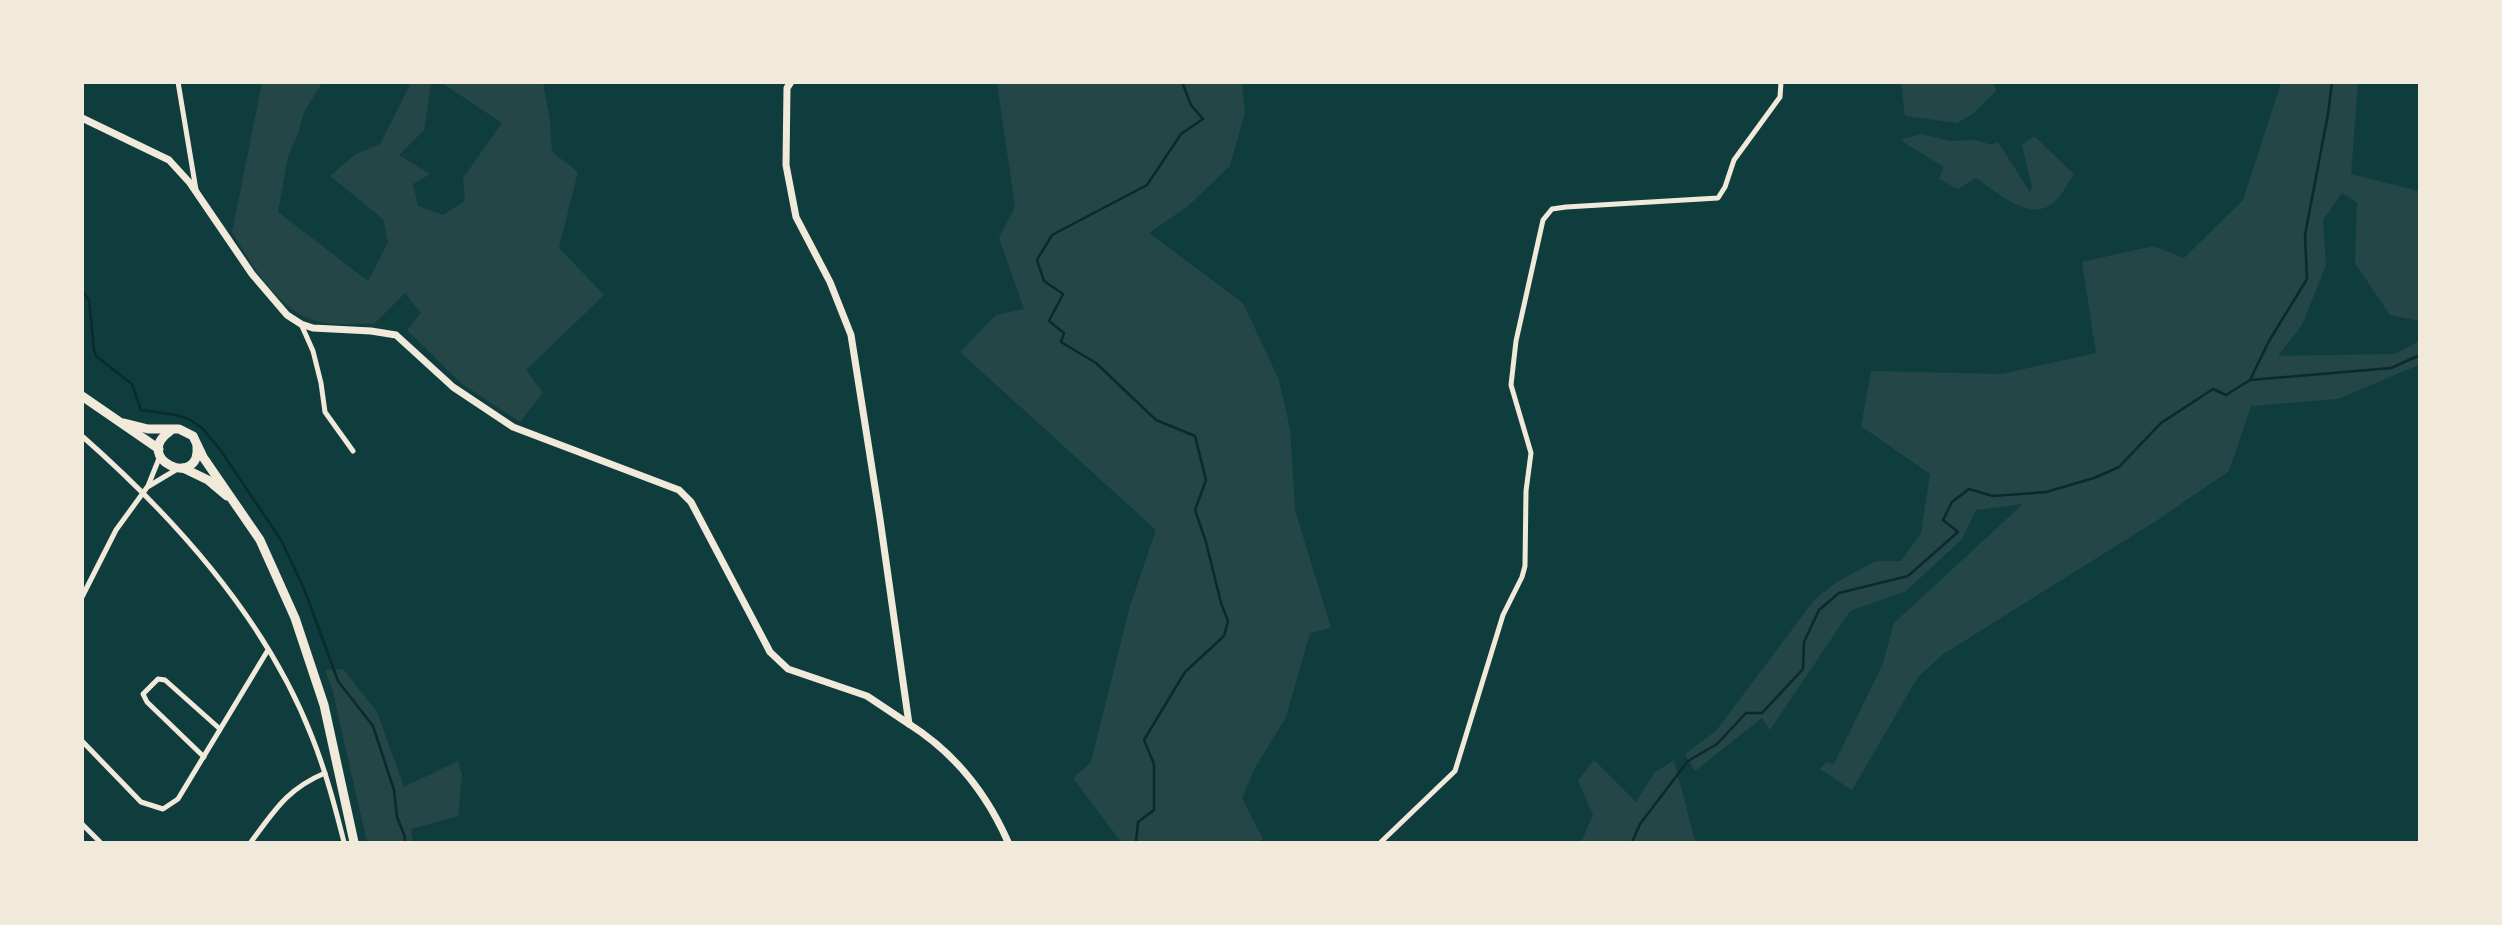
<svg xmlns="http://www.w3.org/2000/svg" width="2502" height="925" font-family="Karla,sans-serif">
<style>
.green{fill:#244646}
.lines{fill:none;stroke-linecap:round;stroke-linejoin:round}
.stream{stroke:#0a2a2b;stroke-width:2.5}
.minor{stroke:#f1e9da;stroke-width:5}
.tertiary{stroke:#f1e9da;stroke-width:7}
.trunk{stroke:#f1e9da;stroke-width:9}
</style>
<rect width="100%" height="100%" fill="#0f3d3e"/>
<g class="green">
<path d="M262,83H322L304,112L298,134L288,156L278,212L368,281L388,242L383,219L330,176L354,155L380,144L411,83H431L424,130L399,155L430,174L413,184L418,206L443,215L465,201L463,178L502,123L442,83H543L550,121L552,152L578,172L559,248L604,295L526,370L543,393L520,422L462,384L407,330L421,313L405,293L374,324C357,323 337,326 320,322C280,314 252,265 232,232Z"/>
<path d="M997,83H1242L1245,112L1230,166L1188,206L1149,233L1243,303L1279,380L1290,429L1295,510L1331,628L1310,633L1286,717L1255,768L1242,798L1263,839L1257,842H1121L1073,778L1091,762L1130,606L1156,530L960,352L996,315L1024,309L999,238L1015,207Z"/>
<path d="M1901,83H1992L1997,90L1974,113L1957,123L1905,116Z"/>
<path d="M2281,83H2358L2351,174L2419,191L2420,321L2390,315L2355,263L2357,202L2342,193L2323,220L2326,265L2302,325L2278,356L2395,354L2419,341V365L2338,399L2251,406L2229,471L2159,519L1942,655L1918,677L1852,790L1820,769L1826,762L1834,764L1882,666L1894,623L2023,504L1976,510L1962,539L1906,591L1850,611L1770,730L1762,718L1695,771L1685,754L1716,731L1815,599L1837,582L1876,561H1901L1921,533L1930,474L1861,426L1871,371L2002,374L2096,353L2082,262L2153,246L2184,258L2243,200Z"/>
<path d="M1921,134L1950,141L1975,140L1992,145L1998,142L2030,192L2032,186L2022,145L2034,136L2074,174C2068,183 2061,197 2053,203C2029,223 1996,191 1976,178L1958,189L1939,179L1944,167L1900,140Z"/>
<path d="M343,669L377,712L404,787L458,761L462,775L458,816L411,829L413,842H367L332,688L325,670Z"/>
<path d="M1594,760L1636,802L1654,773L1674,760L1695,842H1581L1593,815L1578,781Z"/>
</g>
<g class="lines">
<g class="stream">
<path d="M82,291L89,300L94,350L96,356L132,384L141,410L176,415L189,419L202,428L219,448L281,540L305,591L338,681L373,726L394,790L397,817L405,837V842"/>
<path d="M2250,380L2391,368L2420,355"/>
<path d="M1136,842L1138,822L1154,810V764L1144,740L1185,672L1224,636L1228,621L1221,603L1206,542L1195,510L1206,480L1195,436L1156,420L1096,363L1061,342L1064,333L1049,321L1063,294L1044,281L1037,260L1052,235L1147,185L1181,134L1203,119L1191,105L1182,82"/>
<path d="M1632,842L1640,824L1688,761L1717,744L1746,713H1762L1803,669L1804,642L1819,610L1839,593L1908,576L1958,532L1943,520L1952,502L1969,489L1993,496L2046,492L2094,478L2119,467L2161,423L2213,389L2226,395L2250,380L2269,341L2307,279L2305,235L2328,114L2332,82"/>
</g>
<g class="minor">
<path d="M178,82L196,190"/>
<path d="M301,324L313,351L321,383L325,412L353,451"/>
<path d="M82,436C175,518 267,620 312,737C326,772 335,807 344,842"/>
<path d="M149,486L179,468"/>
<path d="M82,597L116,530L148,486L160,456"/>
<path d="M82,741L141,802L163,809L178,799L268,650"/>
<path d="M204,757L147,702L143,694L158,679L165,680L220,729"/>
<path d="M82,824L100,842"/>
<path d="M251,842C275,810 287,789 325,773"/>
<path d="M1381,842L1455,771L1503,615L1522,577L1525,566L1526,491L1531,453L1511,385L1516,341L1543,220L1552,209L1566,207L1718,198L1725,187L1734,160L1780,97L1781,82"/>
</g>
<g class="tertiary">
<path d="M791,82L787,88L786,165L796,217L830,282L851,335L880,519L909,724C955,753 986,792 1008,842"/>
<path d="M82,118L169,160L190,183L252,274L287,315L301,324L313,328L371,331L396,335L453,387L513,427L679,490L691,502L770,652L788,669L867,696L909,724"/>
</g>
<g class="trunk">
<path d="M82,396L159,449"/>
<path d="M124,423L148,429H179L193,436L203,457L260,540L295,618L324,705L354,842"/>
<path d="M170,431C131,459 201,490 197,446"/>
<path d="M183,468L208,480L227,496"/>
</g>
</g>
<rect width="2502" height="925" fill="none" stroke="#f1e9da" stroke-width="168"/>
</svg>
